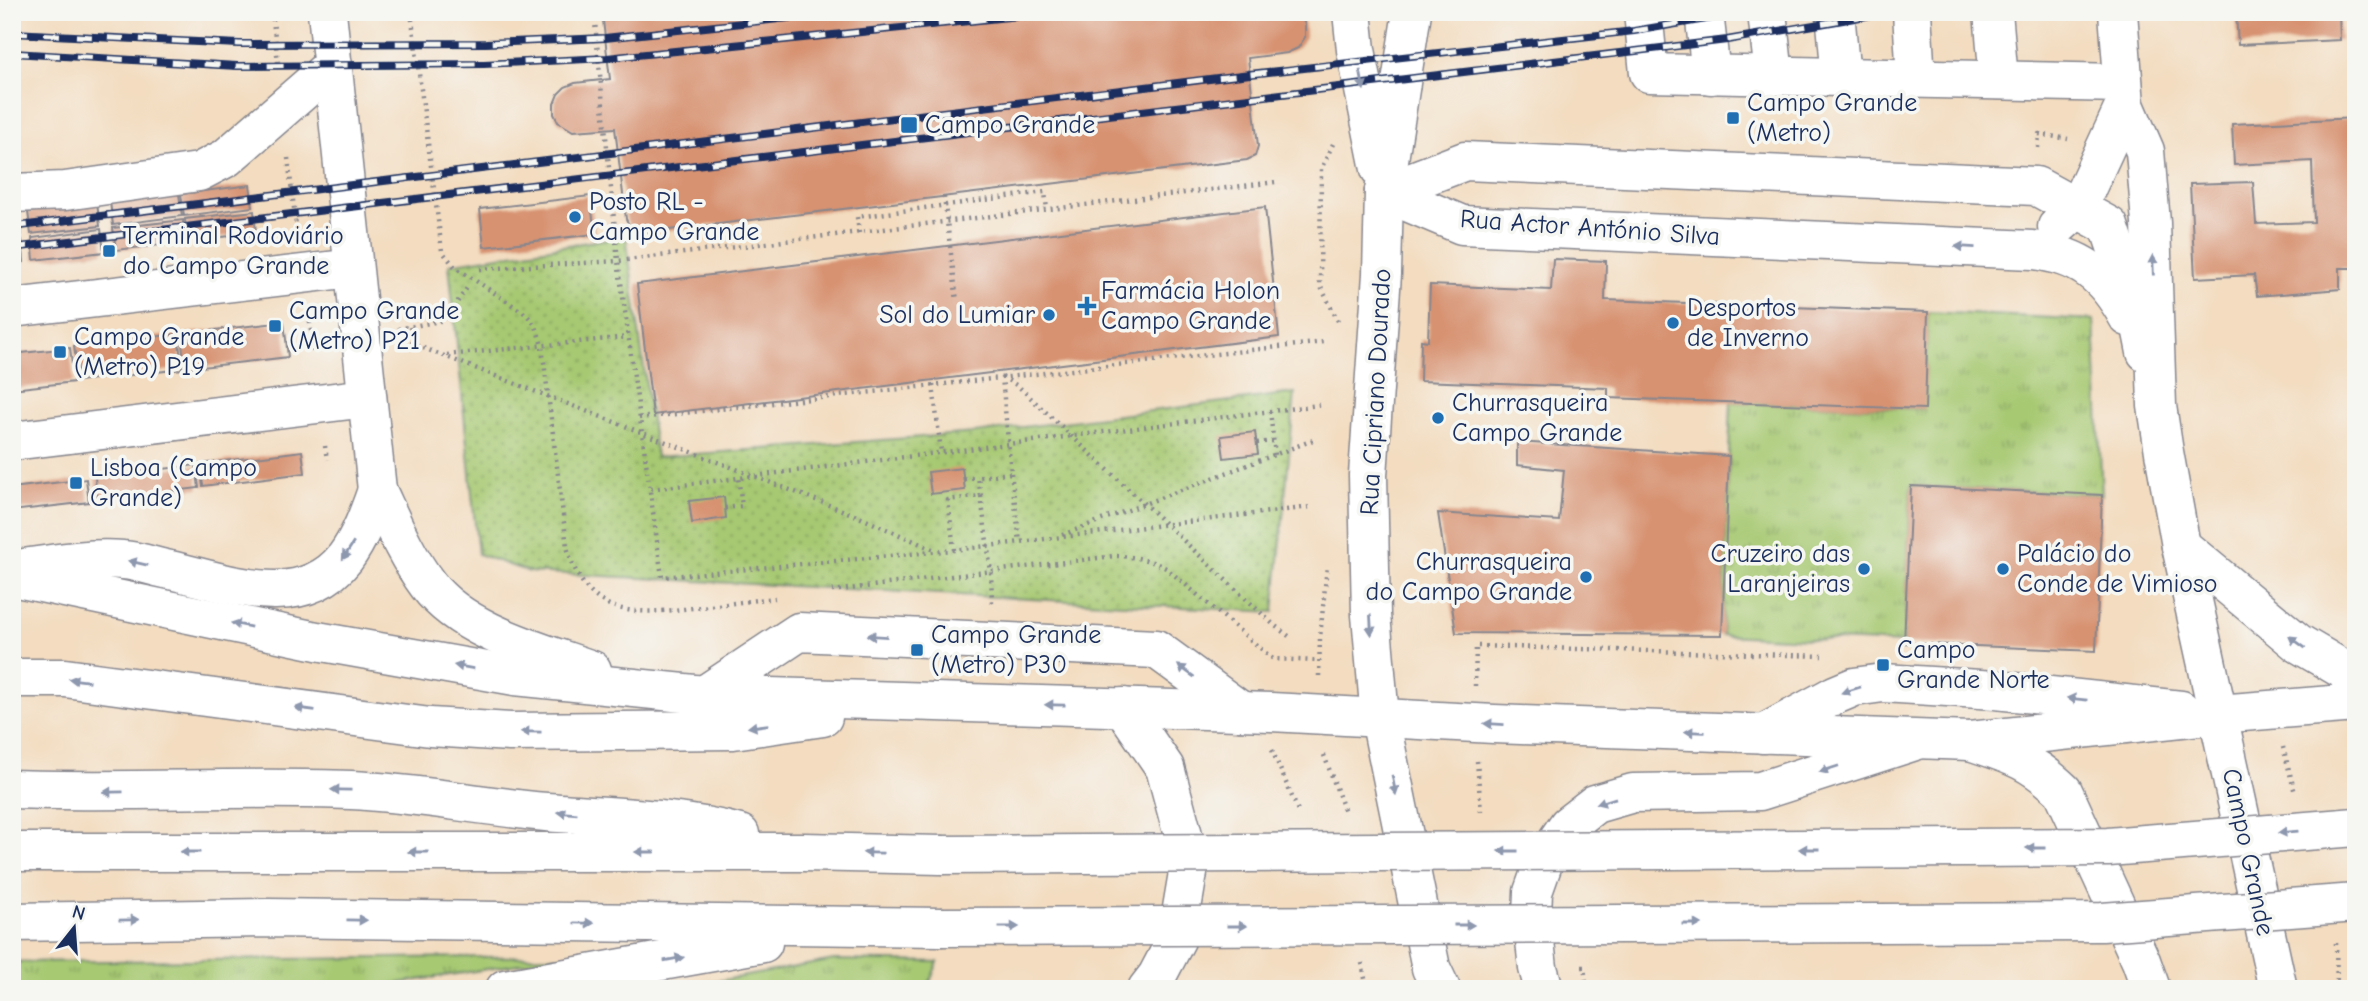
<svg xmlns="http://www.w3.org/2000/svg" width="2368" height="1001" font-family="'Comic Neue',sans-serif">
<style>
.grass{fill:url(#grass-tufts);stroke:#617c68;stroke-width:2}
.garden{fill:url(#garden-dots);stroke:#617c68;stroke-width:2}
.building{fill:#d79271}
.lines{fill:none;stroke-linecap:round;stroke-linejoin:round}
.minor-casing{stroke:#87868e;stroke-width:41}
.major-casing{stroke:#87868e;stroke-width:41}
.highway-casing{stroke:#87868e;stroke-width:41}
.path{stroke:#87868e;stroke-width:4.5;stroke-dasharray:2 5;stroke-linecap:butt}
.minor{stroke:#fff;stroke-width:38}
.major{stroke:#fff;stroke-width:38}
.highway{stroke:#fff;stroke-width:38}
.rail-casing{stroke:#1b2f5e;stroke-width:8}
.rail{stroke:#f6f6f2;stroke-width:5;stroke-dasharray:16;stroke-linecap:butt}
.highway-bridge-casing{stroke:#87868e;stroke-width:41;stroke-linecap:butt}
.path-bridge{stroke:#87868e;stroke-width:4.5;stroke-dasharray:2 5;stroke-linecap:butt}
.highway-bridge{stroke:#fff;stroke-width:38}
.oneway{fill:#8d97ae}
.poi-dot{fill:#1f6fb2;stroke:#f6f6f2;stroke-width:2.5}
.labels{text-anchor:middle;dominant-baseline:central;stroke-width:7;stroke-linejoin:round;paint-order:stroke}
.poi-label{font-size:26px;fill:#1b2f5e;stroke:#f6f6f2;text-anchor:start}
.street-label{font-size:26px;fill:#1b2f5e;stroke:#f6f6f2}
</style>
<defs>
<pattern id="grass-tufts" width="24" height="20" patternUnits="userSpaceOnUse" patternTransform="scale(1.75)"><rect width="24" height="20" fill="#a7c972"/><path d="M3 7l-1-3M5 7V3M7 7l1-3M15 17l-1-3M17 17v-4M19 17l1-3" fill="none" stroke="#87a461"/></pattern>
<pattern id="garden-dots" width="8" height="8" patternUnits="userSpaceOnUse" patternTransform="scale(1.75)"><rect width="8" height="8" fill="#a7c972"/><path d="M2 2h.1M6 6h.1" fill="none" stroke="#87a461" stroke-width="1.8" stroke-linecap="round"/></pattern>
</defs>
<rect width="100%" height="100%" fill="#f6f6f2"/>
<filter id="ink" filterUnits="userSpaceOnUse"><feTurbulence type="fractalNoise" baseFrequency=".0143" numOctaves="2"/><feDisplacementMap in="SourceGraphic" scale="14" xChannelSelector="R" yChannelSelector="G"/><feConvolveMatrix kernelMatrix="1 2 1 2 8 2 1 2 1" color-interpolation-filters="sRGB"/></filter>
<filter id="wash" filterUnits="userSpaceOnUse"><feTurbulence type="fractalNoise" baseFrequency=".00686" numOctaves="4" result="noise"/><feDisplacementMap in="SourceGraphic" scale="28" xChannelSelector="R" yChannelSelector="G"/><feGaussianBlur stdDeviation="1.57" result="paint"/><feColorMatrix in="noise" values="0 0 0 0 0 0 0 0 0 0 0 0 0 0 0 0 0 1.4 0 .05"/><feComposite in="paint" operator="in"/></filter>
<g filter="url(#wash)">
<rect width="100%" height="100%" fill="#f3dcbf"/>
<g class="grass">
<path d="M1928,312L2094,320L2102,495L1911,486L1904,643L1722,635L1731,402L1924,409Z"/>
<path d="M569,956L362,989H12V962Z"/>
<path d="M834,960L938,962L927,989H674Z"/>
</g>
<path class="garden" d="M626,236L656,457L975,433L1295,393L1274,612L529,572L478,554L449,264Z"/>
<g id="blocks">
<g class="building">
<path d="M602,12H1297L1305,24V37L1298,48L1287,53L1248,58L1258,146L1255,156L1247,160L644,233L631,229L626,219L615,128L573,131L558,122L554,114V104L558,94L565,87L575,83L610,79Z"/>
<path d="M2236,12H2339L2340,40L2238,45Z"/>
<path d="M2356,118V268H2340V289L2257,296L2254,275L2195,278L2190,184L2253,182L2256,224L2314,222L2312,161L2234,165L2232,124Z"/>
<path d="M250,185L253,207L184,216L181,194Z"/>
<path d="M179,194L182,216L113,225L110,202Z"/>
<path d="M590,196L595,234L484,247L480,209Z"/>
<path d="M97,203L100,226L31,234L28,212Z"/>
<path d="M1265,207L1279,337L653,415L637,284Z"/>
<path d="M254,211L256,233L187,241L185,219Z"/>
<path d="M18,214L21,236L12,237V215Z"/>
<path d="M183,220L185,242L116,250L113,228Z"/>
<path d="M101,229L104,252L34,260L32,238Z"/>
<path d="M22,240L24,262L12,263V241Z"/>
<path d="M1553,259L1606,261L1605,300L1928,312L1925,409L1608,398V388L1420,381L1421,340L1428,341L1430,285L1551,290Z"/>
<path d="M284,322L288,357L185,369L181,334Z"/>
<path d="M178,334L182,369L79,381L74,346Z"/>
<path d="M70,348L74,382L12,389V354Z"/>
<path d="M1255,432L1258,454L1224,458L1221,436Z"/>
<path d="M1517,442L1729,456L1722,635L1456,633L1438,513L1559,521L1564,470L1517,465Z"/>
<path d="M302,451L305,473L203,486L200,464Z"/>
<path d="M196,465L199,488L97,500L95,477Z"/>
<path d="M962,468L965,490L931,494L928,472Z"/>
<path d="M86,479L89,502L12,511V488Z"/>
<path d="M1911,486L2102,495L2096,651L1904,643Z"/>
<path d="M724,497L726,518L692,523L689,501Z"/>
</g>
</g>
</g>
<g filter="url(#ink)">
<use href="#blocks" fill-opacity="0" stroke="#87868e" stroke-width="2"/>
<g class="lines">
<g class="minor-casing">
<g id="minor">
<path d="M327,12L377,490"/>
<path d="M1352,12L1356,50L1380,169"/>
<path d="M1643,12L1649,73L2123,83"/>
<path d="M1704,12L1711,75"/>
<path d="M1767,12L1774,76"/>
<path d="M1835,12L1841,78"/>
<path d="M1912,12L1916,79"/>
<path d="M1993,12L1999,80"/>
<path d="M1384,192L1465,161L2036,186L2109,226L2138,312L2146,352"/>
<path d="M1384,192L1462,225L2033,250C2081,256 2105,275 2128,317"/>
<path d="M12,193L65,191L199,172L226,158L333,65"/>
<path d="M2057,227L2077,209L2125,105"/>
<path d="M12,308L353,268"/>
<path d="M12,441L367,398"/>
<path d="M704,695L799,632L1156,649L1241,711"/>
<path d="M1380,718L1371,615L1368,475L1382,274L1384,192L1412,12"/>
<path d="M1763,734L1835,695L1854,687L1883,683L1996,690L2181,710"/>
</g>
</g>
<g class="major-casing">
<g id="major">
<path d="M2118,12L2125,105L2145,151L2151,223L2157,406L2164,452L2181,546L2278,989"/>
<path d="M2181,546L2298,643L2356,677"/>
<path d="M1380,718L1431,968L1441,989"/>
<path d="M1970,741C2012,755 2030,760 2063,791L2141,961L2151,989"/>
<path d="M1544,989L1538,968L1532,915L1533,892L1545,858L1568,825L1595,804L1633,793L1760,791L1915,741"/>
</g>
</g>
<g class="highway-casing">
<g id="highway">
<path d="M377,490C392,522 406,556 428,585C462,631 539,651 592,670"/>
<path d="M17,569C52,564 88,557 123,560C139,561 155,567 170,570C227,583 302,613 345,558C360,538 369,513 377,490"/>
<path d="M12,577L317,641L515,676L704,695L1271,712L1494,724L1970,741L2218,714L2356,703"/>
<path d="M12,678H65L430,727L510,732L733,730L823,717"/>
<path d="M1123,707L1165,768L1190,861L1177,938L1157,976L1147,989"/>
<path d="M12,789C125,793 238,786 351,790C416,793 480,806 546,812C610,817 677,817 740,834"/>
<path d="M12,852H803L941,855"/>
<path d="M12,922L268,918L941,927"/>
<path d="M505,989L763,943"/>
</g>
</g>
<g class="path">
<path d="M272,12L278,62"/>
<path d="M411,12L442,251L455,267L526,314L536,326L542,346L567,547C587,618 631,615 693,608C720,605 748,601 775,598"/>
<path d="M594,12L618,261L662,577L954,550L1311,507"/>
<path d="M1333,144L1321,169L1320,285L1338,321"/>
<path d="M2038,148L2039,134L2068,139"/>
<path d="M288,158L296,225"/>
<path d="M613,204L624,202"/>
<path d="M859,233L857,217L1045,192L1047,210"/>
<path d="M950,246L957,301"/>
<path d="M480,269L618,261L1276,182"/>
<path d="M309,315L314,356"/>
<path d="M410,327L413,344L852,514L937,551"/>
<path d="M398,329L445,320L469,285"/>
<path d="M447,355L628,337"/>
<path d="M1002,377L1018,386L1274,625L1290,637"/>
<path d="M933,385L941,452"/>
<path d="M1270,411L1275,455"/>
<path d="M639,418L1324,342"/>
<path d="M1257,443L1273,441"/>
<path d="M325,446L327,460"/>
<path d="M1011,473L1020,542"/>
<path d="M964,479L978,477"/>
<path d="M651,489L1319,405"/>
<path d="M981,496L991,572L992,603"/>
<path d="M725,508L742,506L738,477"/>
<path d="M1062,535L1316,439"/>
<path d="M954,550L948,500L981,496L978,477L1011,473L1002,377"/>
<path d="M832,591L1114,556C1134,556 1148,559 1166,568L1273,659L1319,661"/>
<path d="M1319,676L1320,638L1327,566"/>
<path d="M1475,686L1476,646L1822,656"/>
<path d="M2283,747L2295,793"/>
<path d="M1272,750L1299,813"/>
<path d="M1324,755L1345,812"/>
<path d="M1477,761L1481,812"/>
<path d="M2336,943L2337,989"/>
<path d="M1362,963L1367,989"/>
<path d="M1582,967H1584L1587,989"/>
</g>
<use href="#minor" class="minor"/>
<use href="#major" class="major"/>
<use href="#highway" class="highway"/>
<g class="rail-casing">
<g id="rail">
<path d="M12,33L239,44L486,43L605,38L843,12"/>
<path d="M12,53L237,66L484,64L607,58L1057,12"/>
<path d="M12,227L1250,74L1634,31L1748,12"/>
<path d="M12,248L1727,40L1889,12"/>
</g>
</g>
<use href="#rail" class="rail"/>
<g class="highway-bridge-casing">
<g id="highway-bridge">
<path d="M941,855L2108,847L2356,827"/>
<path d="M941,927L2102,922L2356,903"/>
</g>
</g>
<path class="path-bridge" d="M944,197L950,246"/>
<use href="#highway-bridge" class="highway-bridge"/>
</g>
<defs><path id="oneway-solid" d="M-6-.8H1V-3.2L6.5 0L1 3.2V.8H-6Z" transform="scale(1.75)"/></defs>
<g class="oneway">
<use href="#oneway-solid" transform="translate(1362 80) rotate(79)"/>
<use href="#oneway-solid" transform="translate(1965 247) rotate(-177)"/>
<use href="#oneway-solid" transform="translate(2153 265) rotate(-92)"/>
<use href="#oneway-solid" transform="translate(348 551) rotate(123)"/>
<use href="#oneway-solid" transform="translate(138 563) rotate(-167)"/>
<use href="#oneway-solid" transform="translate(241 625) rotate(-168)"/>
<use href="#oneway-solid" transform="translate(1371 625) rotate(87)"/>
<use href="#oneway-solid" transform="translate(877 636) rotate(-177)"/>
<use href="#oneway-solid" transform="translate(2297 642) rotate(-144)"/>
<use href="#oneway-solid" transform="translate(464 667) rotate(-170)"/>
<use href="#oneway-solid" transform="translate(1186 671) rotate(-144)"/>
<use href="#oneway-solid" transform="translate(79 680) rotate(-173)"/>
<use href="#oneway-solid" transform="translate(1851 690) rotate(163)"/>
<use href="#oneway-solid" transform="translate(2077 699) rotate(-174)"/>
<use href="#oneway-solid" transform="translate(1055 705) rotate(-179)"/>
<use href="#oneway-solid" transform="translate(305 709) rotate(-172)"/>
<use href="#oneway-solid" transform="translate(1494 724) rotate(-177)"/>
<use href="#oneway-solid" transform="translate(758 726) rotate(172)"/>
<use href="#oneway-solid" transform="translate(531 732) rotate(-179)"/>
<use href="#oneway-solid" transform="translate(1695 732) rotate(-178)"/>
<use href="#oneway-solid" transform="translate(1829 769) rotate(162)"/>
<use href="#oneway-solid" transform="translate(1394 785) rotate(79)"/>
<use href="#oneway-solid" transform="translate(341 790) rotate(-179)"/>
<use href="#oneway-solid" transform="translate(113 792) rotate(179)"/>
<use href="#oneway-solid" transform="translate(1606 801) rotate(163)"/>
<use href="#oneway-solid" transform="translate(567 813) rotate(-175)"/>
<use href="#oneway-solid" transform="translate(2288 832) rotate(175)"/>
<use href="#oneway-solid" transform="translate(2036 848) rotate(180)"/>
<use href="#oneway-solid" transform="translate(1809 849) rotate(180)"/>
<use href="#oneway-solid" transform="translate(1508 851) rotate(180)"/>
<use href="#oneway-solid" transform="translate(190 852) rotate(180)"/>
<use href="#oneway-solid" transform="translate(418 852) rotate(180)"/>
<use href="#oneway-solid" transform="translate(645 852) rotate(180)"/>
<use href="#oneway-solid" transform="translate(873 853) rotate(-179)"/>
<use href="#oneway-solid" transform="translate(129 920) rotate(-1)"/>
<use href="#oneway-solid" transform="translate(357 920) rotate(1)"/>
<use href="#oneway-solid" transform="translate(584 923) rotate(1)"/>
<use href="#oneway-solid" transform="translate(1692 924)"/>
<use href="#oneway-solid" transform="translate(1464 925)"/>
<use href="#oneway-solid" transform="translate(1237 926)"/>
<use href="#oneway-solid" transform="translate(1009 927)"/>
<use href="#oneway-solid" transform="translate(674 959) rotate(-10)"/>
</g>
</g>
<g class="poi-dot">
<rect x="1726" y="111" width="14" height="14" rx="3.5"/>
<rect x="900" y="116" width="18" height="18" rx="3.5"/>
<circle cx="575" cy="217" r="7"/>
<rect x="102" y="244" width="14" height="14" rx="3.5"/>
<path d="M1083.5 295.5h7v7h7v7h-7v7h-7v-7h-7v-7h7z"/>
<circle cx="1049" cy="315" r="7"/>
<circle cx="1673" cy="323" r="7"/>
<rect x="268" y="319" width="14" height="14" rx="3.5"/>
<rect x="53" y="345" width="14" height="14" rx="3.5"/>
<circle cx="1438" cy="418" r="7"/>
<rect x="69" y="476" width="14" height="14" rx="3.5"/>
<circle cx="1864" cy="569" r="7"/>
<circle cx="2003" cy="569" r="7"/>
<circle cx="1586" cy="577" r="7"/>
<rect x="910" y="643" width="14" height="14" rx="3.5"/>
<rect x="1876" y="658" width="14" height="14" rx="3.5"/>
</g>
<g class="labels">
<g class="poi-label">
<text x="1747" y="103">Campo Grande<tspan x="1747" dy="30">(Metro)</tspan></text>
<text x="925" y="125">Campo Grande</text>
<text x="589" y="202">Posto RL -<tspan x="589" dy="30">Campo Grande</tspan></text>
<text x="123" y="236">Terminal Rodoviário<tspan x="123" dy="30">do Campo Grande</tspan></text>
<text x="1101" y="291">Farmácia Holon<tspan x="1101" dy="30">Campo Grande</tspan></text>
<text x="1687" y="308">Desportos<tspan x="1687" dy="30">de Inverno</tspan></text>
<text x="289" y="311">Campo Grande<tspan x="289" dy="30">(Metro) P21</tspan></text>
<text x="1035" y="315" text-anchor="end">Sol do Lumiar</text>
<text x="74" y="337">Campo Grande<tspan x="74" dy="30">(Metro) P19</tspan></text>
<text x="1452" y="403">Churrasqueira<tspan x="1452" dy="30">Campo Grande</tspan></text>
<text x="90" y="468">Lisboa (Campo<tspan x="90" dy="30">Grande)</tspan></text>
<text x="1850" y="554" text-anchor="end">Cruzeiro das<tspan x="1850" dy="30">Laranjeiras</tspan></text>
<text x="2017" y="554">Palácio do<tspan x="2017" dy="30">Conde de Vimioso</tspan></text>
<text x="1572" y="562" text-anchor="end">Churrasqueira<tspan x="1572" dy="30">do Campo Grande</tspan></text>
<text x="931" y="635">Campo Grande<tspan x="931" dy="30">(Metro) P30</tspan></text>
<text x="1897" y="650">Campo<tspan x="1897" dy="30">Grande Norte</tspan></text>
</g>
<g class="street-label">
<text transform="translate(1590 228) rotate(4)">Rua Actor António Silva</text>
<text transform="translate(1376 392) rotate(-87)">Rua Cipriano Dourado</text>
<text transform="translate(2248 852) rotate(78)">Campo Grande</text>
</g>
</g>
<rect width="2368" height="1001" fill="none" stroke="#f6f6f2" stroke-width="42"/>
<g transform="translate(74 928) rotate(17)" stroke="#f6f6f2" stroke-width="5" paint-order="stroke">
<path d="M0-5L12 26L0 18L-12 26Z" fill="#1b2f5e"/>
<text y="-10" font-size="19" font-weight="bold" text-anchor="middle" fill="#1b2f5e">N</text>
</g>
</svg>
